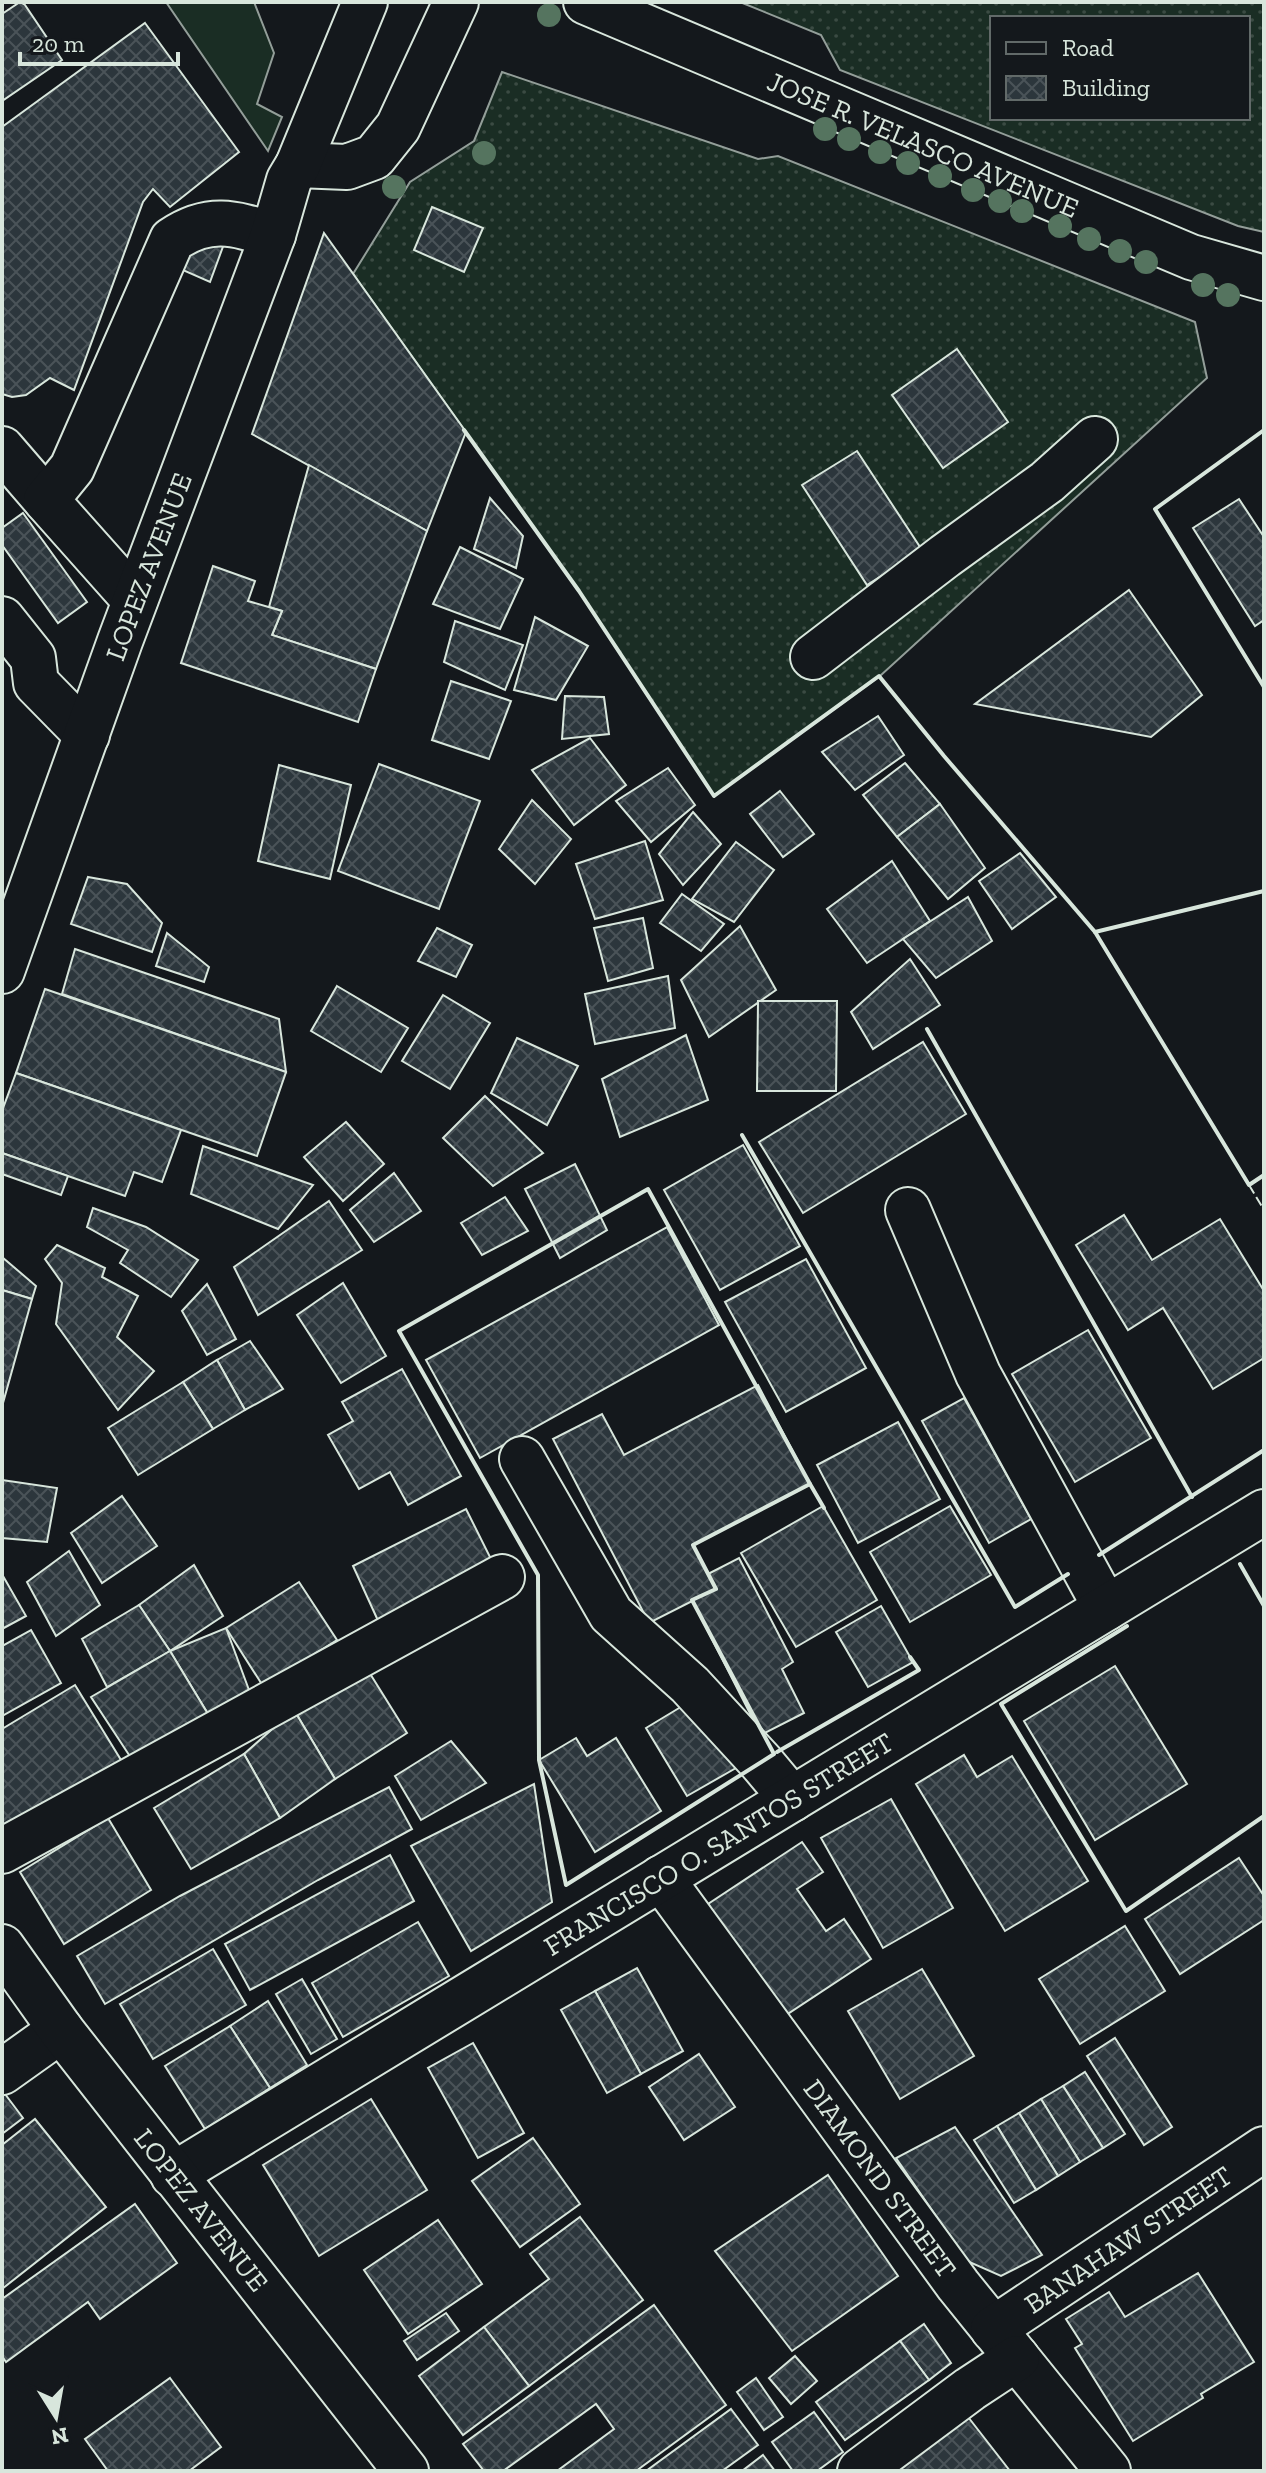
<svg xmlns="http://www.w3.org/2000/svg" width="1266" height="2473" font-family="'Zilla Slab',serif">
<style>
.grass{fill:url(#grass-dots);stroke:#939e99;stroke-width:2;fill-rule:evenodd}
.green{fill:#1a2d24;stroke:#939e99;stroke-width:2}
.building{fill:url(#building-cross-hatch);stroke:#d8e6dc;stroke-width:2}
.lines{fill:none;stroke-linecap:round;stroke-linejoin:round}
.minor-casing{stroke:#d8e6dc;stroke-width:48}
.major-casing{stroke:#d8e6dc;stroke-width:48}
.minor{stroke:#14181c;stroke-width:44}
.major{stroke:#14181c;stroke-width:44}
.fence{stroke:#d8e6dc;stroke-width:2;stroke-dasharray:10 4;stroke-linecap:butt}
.wall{stroke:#d8e6dc;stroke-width:4}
.tree{fill:#55745f}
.labels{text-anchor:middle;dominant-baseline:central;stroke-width:6;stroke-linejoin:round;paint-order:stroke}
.street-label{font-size:28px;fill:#d8e6dc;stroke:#14181c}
</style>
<defs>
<pattern id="grass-dots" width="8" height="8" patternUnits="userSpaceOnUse" patternTransform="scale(2)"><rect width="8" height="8" fill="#1a2d24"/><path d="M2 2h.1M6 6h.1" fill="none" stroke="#3b4b43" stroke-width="1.8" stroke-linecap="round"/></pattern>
<pattern id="building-cross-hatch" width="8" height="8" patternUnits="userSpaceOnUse" patternTransform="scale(2)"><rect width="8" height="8" fill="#2c363c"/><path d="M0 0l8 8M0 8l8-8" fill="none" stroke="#4a5358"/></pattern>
</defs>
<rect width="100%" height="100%" fill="#14181c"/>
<g class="grass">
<path d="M740,2H1264V232L1238,226L840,70L821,35ZM992,18H1248V118H992Z"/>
<path d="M502,72L758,159L778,156L1195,322L1207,378L880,676L714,796L579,591L353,274L410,182L474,141Z"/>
</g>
<path class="green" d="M166,2H254L274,53L257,104L282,117L268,151Z"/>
<g class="building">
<path d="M20,2L25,5L62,60L2,101V14Z"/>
<path d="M145,23L239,152L170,207L153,189L143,202L74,390L50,378L26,395L12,397L2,394V127Z"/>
<path d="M432,207L483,228L464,272L414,250Z"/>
<path d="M228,233L210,282L169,264Z"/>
<path d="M324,233L466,432L427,531L252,434Z"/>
<path d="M957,349L1008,422L943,468L892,395Z"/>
<path d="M857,451L922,550L867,585L802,485Z"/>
<path d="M309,465L427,531L376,669L272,635L282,611L269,607Z"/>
<path d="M490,498L523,536L516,568L474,549Z"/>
<path d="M1239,499L1264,537V620L1255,626L1193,528Z"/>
<path d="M23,513L87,602L58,623L2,545V528Z"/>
<path d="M460,547L523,579L500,629L433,604Z"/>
<path d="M213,566L255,581L248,601L282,611L272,635L376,669L358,722L181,663Z"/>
<path d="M1129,590L1202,695L1151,737L975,704Z"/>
<path d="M535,617L588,646L556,700L514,690Z"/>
<path d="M455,621L523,645L505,690L444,662Z"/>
<path d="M451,681L511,701L489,759L432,740Z"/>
<path d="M565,696L604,697L609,734L562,739Z"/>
<path d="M878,716L904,755L855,790L822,752Z"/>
<path d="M590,738L626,785L574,825L532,770Z"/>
<path d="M905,763L940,804L897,837L863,795Z"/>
<path d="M379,764L480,801L439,909L338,871Z"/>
<path d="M279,765L351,785L330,879L258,861Z"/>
<path d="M668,768L695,805L651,842L616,801Z"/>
<path d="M780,791L814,834L783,857L750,814Z"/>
<path d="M532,800L571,839L535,884L499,849Z"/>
<path d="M940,804L985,868L948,899L897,837Z"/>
<path d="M693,812L721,844L683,885L659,854Z"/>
<path d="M645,841L663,900L595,919L576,864Z"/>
<path d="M736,842L774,870L734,922L692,899Z"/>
<path d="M1020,853L1056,897L1012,929L979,881Z"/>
<path d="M892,861L930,921L867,963L827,909Z"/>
<path d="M88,877L127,884L162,923L152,952L71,924Z"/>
<path d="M682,894L724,924L701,951L660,923Z"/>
<path d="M968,897L992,941L936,978L903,939Z"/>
<path d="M643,918L653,968L608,981L594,928Z"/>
<path d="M740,926L776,990L709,1037L681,980Z"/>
<path d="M437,928L472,945L456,977L418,961Z"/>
<path d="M167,933L209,967L204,982L156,966Z"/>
<path d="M75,949L279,1019L286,1072L62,994Z"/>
<path d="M910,959L940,1005L873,1049L851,1012Z"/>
<path d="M668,976L675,1028L595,1044L585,994Z"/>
<path d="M337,986L408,1028L381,1072L311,1031Z"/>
<path d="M45,989L286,1072L257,1156L16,1073Z"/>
<path d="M443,995L490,1023L450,1089L402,1061Z"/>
<path d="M758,1001H837L836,1091H757Z"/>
<path d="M686,1035L708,1100L620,1137L602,1079Z"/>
<path d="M517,1038L578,1066L547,1125L491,1093Z"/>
<path d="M923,1042L966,1114L803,1213L759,1142Z"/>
<path d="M16,1073L181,1130L162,1182L134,1172L125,1196L2,1153V1111Z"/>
<path d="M485,1096L543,1153L493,1186L443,1138Z"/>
<path d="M346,1122L384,1164L343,1201L304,1157Z"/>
<path d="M743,1145L800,1246L720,1290L664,1190Z"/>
<path d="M203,1146L313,1185L278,1229L191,1194Z"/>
<path d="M2,1153L68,1176L61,1195L2,1174Z"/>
<path d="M575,1164L607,1230L560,1258L525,1189Z"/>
<path d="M394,1173L421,1211L374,1242L350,1210Z"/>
<path d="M505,1197L528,1231L482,1255L461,1223Z"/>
<path d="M329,1201L362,1250L258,1315L234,1267Z"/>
<path d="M93,1208L146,1227L198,1260L171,1297L120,1263L128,1250L87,1227Z"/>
<path d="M1124,1215L1152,1260L1220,1219L1264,1291V1358L1213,1389L1163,1308L1128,1330L1076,1245Z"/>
<path d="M667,1227L719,1325L480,1458L426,1360Z"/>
<path d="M57,1245L105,1268L102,1277L138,1296L117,1337L154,1371L118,1410L56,1324L62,1283L45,1259Z"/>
<path d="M2,1257L36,1286L32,1299L2,1290Z"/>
<path d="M806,1259L866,1368L786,1412L725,1302Z"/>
<path d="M343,1283L386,1356L341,1383L297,1315Z"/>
<path d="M207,1284L236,1339L207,1355L182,1311Z"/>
<path d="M2,1290L32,1299L3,1403H2Z"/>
<path d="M1088,1330L1151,1438L1075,1482L1012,1374Z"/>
<path d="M250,1341L283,1389L245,1410L217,1360Z"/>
<path d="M217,1360L245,1410L213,1429L183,1382Z"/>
<path d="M402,1369L461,1476L408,1505L390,1472L359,1489L328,1435L353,1421L342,1402Z"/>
<path d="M183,1382L213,1429L138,1475L108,1428Z"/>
<path d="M758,1385L810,1484L693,1545L716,1589L649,1623L553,1439L602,1414L624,1455Z"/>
<path d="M964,1398L1031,1519L989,1543L922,1421Z"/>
<path d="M898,1422L940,1499L858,1543L817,1465Z"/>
<path d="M2,1480L57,1488L47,1542L2,1538Z"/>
<path d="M122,1496L157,1546L102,1583L71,1533Z"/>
<path d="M823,1506L877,1600L796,1647L741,1553Z"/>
<path d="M950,1506L991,1575L910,1622L870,1552Z"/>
<path d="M466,1509L491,1559L380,1625L353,1566Z"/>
<path d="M69,1551L100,1605L56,1636L27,1582Z"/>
<path d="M739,1558L793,1662L782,1669L804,1713L761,1735L692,1600L716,1589L708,1574Z"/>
<path d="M194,1565L223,1616L170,1651L139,1605Z"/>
<path d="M3,1576L26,1616L2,1629V1577Z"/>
<path d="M299,1582L337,1640L263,1686L226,1628Z"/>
<path d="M139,1605L170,1651L107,1687L82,1639Z"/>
<path d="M881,1606L913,1662L868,1687L836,1632Z"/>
<path d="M226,1628L249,1690L208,1714L170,1651Z"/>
<path d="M31,1630L61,1683L2,1716V1646Z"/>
<path d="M170,1651L208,1714L133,1761L91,1697Z"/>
<path d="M1115,1666L1187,1784L1095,1840L1024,1721Z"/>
<path d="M369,1672L407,1733L335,1779L294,1710Z"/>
<path d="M75,1685L121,1760L2,1834V1729Z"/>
<path d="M694,1699L736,1768L687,1796L646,1728Z"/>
<path d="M294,1710L335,1779L280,1818L244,1754Z"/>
<path d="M576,1738L587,1756L616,1738L661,1811L595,1852L539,1760Z"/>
<path d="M451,1741L486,1783L421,1820L395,1776Z"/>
<path d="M244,1754L280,1818L191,1869L154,1808Z"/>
<path d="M964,1755L977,1777L1012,1756L1088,1881L1005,1931L916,1784Z"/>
<path d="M534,1784L552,1902L471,1951L411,1846Z"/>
<path d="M389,1787L412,1829L318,1880L105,2004L77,1956L180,1896Z"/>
<path d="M891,1799L953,1908L883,1948L821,1838Z"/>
<path d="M108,1818L151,1890L64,1944L20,1872Z"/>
<path d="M802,1842L823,1872L797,1889L826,1931L844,1919L871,1959L783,2017L708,1904Z"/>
<path d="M390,1855L414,1901L250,1990L225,1944Z"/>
<path d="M1239,1858L1264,1896V1920L1180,1974L1145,1919Z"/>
<path d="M418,1922L449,1976L343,2037L312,1983Z"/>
<path d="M1125,1926L1165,1991L1080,2044L1039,1979Z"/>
<path d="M213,1949L246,2005L153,2059L120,2004Z"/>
<path d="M637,1968L683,2051L641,2074L595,1991Z"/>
<path d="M922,1969L974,2056L900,2099L848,2011Z"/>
<path d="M302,1979L337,2039L311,2054L276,1994Z"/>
<path d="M595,1991L641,2074L607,2093L561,2010Z"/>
<path d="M268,2001L307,2065L270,2088L230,2026Z"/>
<path d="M230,2026L270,2088L205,2129L165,2066Z"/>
<path d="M1115,2038L1172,2127L1144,2145L1087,2056Z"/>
<path d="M473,2043L524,2133L478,2158L428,2068Z"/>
<path d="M699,2054L735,2107L684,2140L649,2087Z"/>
<path d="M1085,2072L1125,2134L1103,2148L1063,2086Z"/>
<path d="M1063,2086L1103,2148L1080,2162L1041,2099Z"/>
<path d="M2,2090L23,2118L2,2134Z"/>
<path d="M371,2099L427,2190L319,2256L263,2165Z"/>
<path d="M1041,2099L1080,2162L1058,2176L1019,2113Z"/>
<path d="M1019,2113L1058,2176L1036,2190L997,2126Z"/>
<path d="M35,2119L106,2207L2,2289V2145Z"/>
<path d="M997,2126L1036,2190L1014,2203L974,2140Z"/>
<path d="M955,2127L1042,2255L1001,2276L967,2261L896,2158Z"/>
<path d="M533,2138L580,2204L520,2247L472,2181Z"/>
<path d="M828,2175L898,2276L792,2351L715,2251Z"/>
<path d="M135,2204L177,2263L100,2319L88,2302L6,2362L2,2356V2299Z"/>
<path d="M580,2217L643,2300L529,2386L484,2327L549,2279L530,2254Z"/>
<path d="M438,2220L482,2284L408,2334L364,2270Z"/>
<path d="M1198,2273L1254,2362L1201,2394L1203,2398L1133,2441L1075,2348L1082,2344L1066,2319L1109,2292L1125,2317Z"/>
<path d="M654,2305L726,2405L636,2471H557L614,2429L596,2404L503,2471H484L463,2444Z"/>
<path d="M446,2313L459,2331L417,2360L404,2341Z"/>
<path d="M924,2324L951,2363L929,2380L900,2341Z"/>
<path d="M484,2327L529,2386L463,2435L419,2376Z"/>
<path d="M900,2341L929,2380L845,2440L816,2402Z"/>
<path d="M795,2356L817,2381L791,2404L769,2378Z"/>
<path d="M170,2378L221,2447L189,2471H108L85,2439Z"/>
<path d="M756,2378L783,2417L764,2430L737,2392Z"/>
<path d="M958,2404L1010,2471H872Z"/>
<path d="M731,2409L758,2445L722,2471H646Z"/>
<path d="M814,2412L843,2452L817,2471H793L772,2442Z"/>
<path d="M763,2455L775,2471H742Z"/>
</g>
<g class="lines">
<g class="minor-casing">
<g id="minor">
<path d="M2,449L46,500"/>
<path d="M135,600L46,500L72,468L172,240C209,215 234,223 273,235"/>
<path d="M2,619L33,658L36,683L87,735"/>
<path d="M813,657L945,556L1047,482L1095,439"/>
<path d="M908,1210L978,1374L1106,1608"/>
<path d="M522,1459L611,1614L690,1685L761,1762L792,1799"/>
<path d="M2,1851L502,1577"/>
<path id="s1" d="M661,1878L958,2285L1108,2471"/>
<path d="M2,2072L61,2030"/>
<path id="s2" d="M173,2175L1264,1512"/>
<path id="s3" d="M993,2329L1264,2149"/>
<path d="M860,2471L970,2389L1017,2358"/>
</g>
</g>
<g class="major-casing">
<g id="major">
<path id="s4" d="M586,2L1191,257L1264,278"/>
<path d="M298,165L347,167L374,157L398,127L456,2"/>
<path id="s5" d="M2,971L120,641L273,235L289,180L298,165L365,2"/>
<path id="s6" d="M2,1947L61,2030L406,2471"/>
</g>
</g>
<use href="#minor" class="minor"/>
<use href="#major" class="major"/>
<path class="fence" d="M1249,1185L1264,1210"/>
<g class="wall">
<path d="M464,430L579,591L714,796L879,676L944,756L1095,932L1249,1185L1264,1175"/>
<path d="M1264,430L1155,509L1264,687"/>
<path d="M1095,932L1264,891"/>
<path d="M927,1029L1192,1497"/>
<path d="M742,1135L1015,1607L1068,1574"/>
<path d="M648,1189L810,1484L693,1545L716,1589L692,1600L774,1754L566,1885L539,1760L538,1575L399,1331Z"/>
<path d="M810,1484L824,1508"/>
<path d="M1099,1555L1264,1450"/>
<path d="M1240,1564L1264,1606"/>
<path d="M1127,1626L1001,1704L1126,1911L1264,1816"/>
<path d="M777,1752L919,1670L910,1657"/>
</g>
</g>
<g class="tree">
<circle cx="549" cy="15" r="12"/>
<circle cx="825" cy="129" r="12"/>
<circle cx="849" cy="139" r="12"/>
<circle cx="880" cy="152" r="12"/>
<circle cx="484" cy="153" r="12"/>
<circle cx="908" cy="163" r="12"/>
<circle cx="940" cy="176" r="12"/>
<circle cx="394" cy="187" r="12"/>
<circle cx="973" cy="190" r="12"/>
<circle cx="1000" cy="201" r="12"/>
<circle cx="1022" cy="211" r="12"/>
<circle cx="1060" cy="226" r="12"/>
<circle cx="1089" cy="239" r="12"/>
<circle cx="1120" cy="251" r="12"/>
<circle cx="1146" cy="262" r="12"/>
<circle cx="1203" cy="285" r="12"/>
<circle cx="1228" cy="295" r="12"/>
</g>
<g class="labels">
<g class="street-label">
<text stroke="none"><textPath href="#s4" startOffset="366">JOSE R. VELASCO AVENUE</textPath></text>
<text stroke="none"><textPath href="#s5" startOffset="430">LOPEZ AVENUE</textPath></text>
<text stroke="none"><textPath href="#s2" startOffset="638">FRANCISCO O. SANTOS STREET</textPath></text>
<text stroke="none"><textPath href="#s1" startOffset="372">DIAMOND STREET</textPath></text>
<text stroke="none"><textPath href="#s6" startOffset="330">LOPEZ AVENUE</textPath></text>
<text stroke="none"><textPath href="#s3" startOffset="162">BANAHAW STREET</textPath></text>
</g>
</g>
<rect width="1266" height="2473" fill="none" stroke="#d8e6dc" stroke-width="8"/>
<rect x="990" y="16" width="260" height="104" fill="#14181c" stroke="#626a69" stroke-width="2"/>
<rect x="1006" y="42" width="40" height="12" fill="#14181c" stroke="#626a69" stroke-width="2"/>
<text x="1062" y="56" font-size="24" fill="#d8e6dc">Road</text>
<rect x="1006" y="76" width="40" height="24" fill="url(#building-cross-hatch)" stroke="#626a69" stroke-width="2"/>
<text x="1062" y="96" font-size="24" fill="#d8e6dc">Building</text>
<g transform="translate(56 2417) rotate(169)" stroke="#14181c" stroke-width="6" paint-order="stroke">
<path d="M0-6L14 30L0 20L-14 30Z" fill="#d8e6dc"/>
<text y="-12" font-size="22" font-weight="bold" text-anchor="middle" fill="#d8e6dc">N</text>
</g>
<path d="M20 52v12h158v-12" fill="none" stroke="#d8e6dc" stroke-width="4"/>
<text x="32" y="52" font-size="24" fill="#d8e6dc" stroke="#14181c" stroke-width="6" paint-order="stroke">20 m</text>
</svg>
